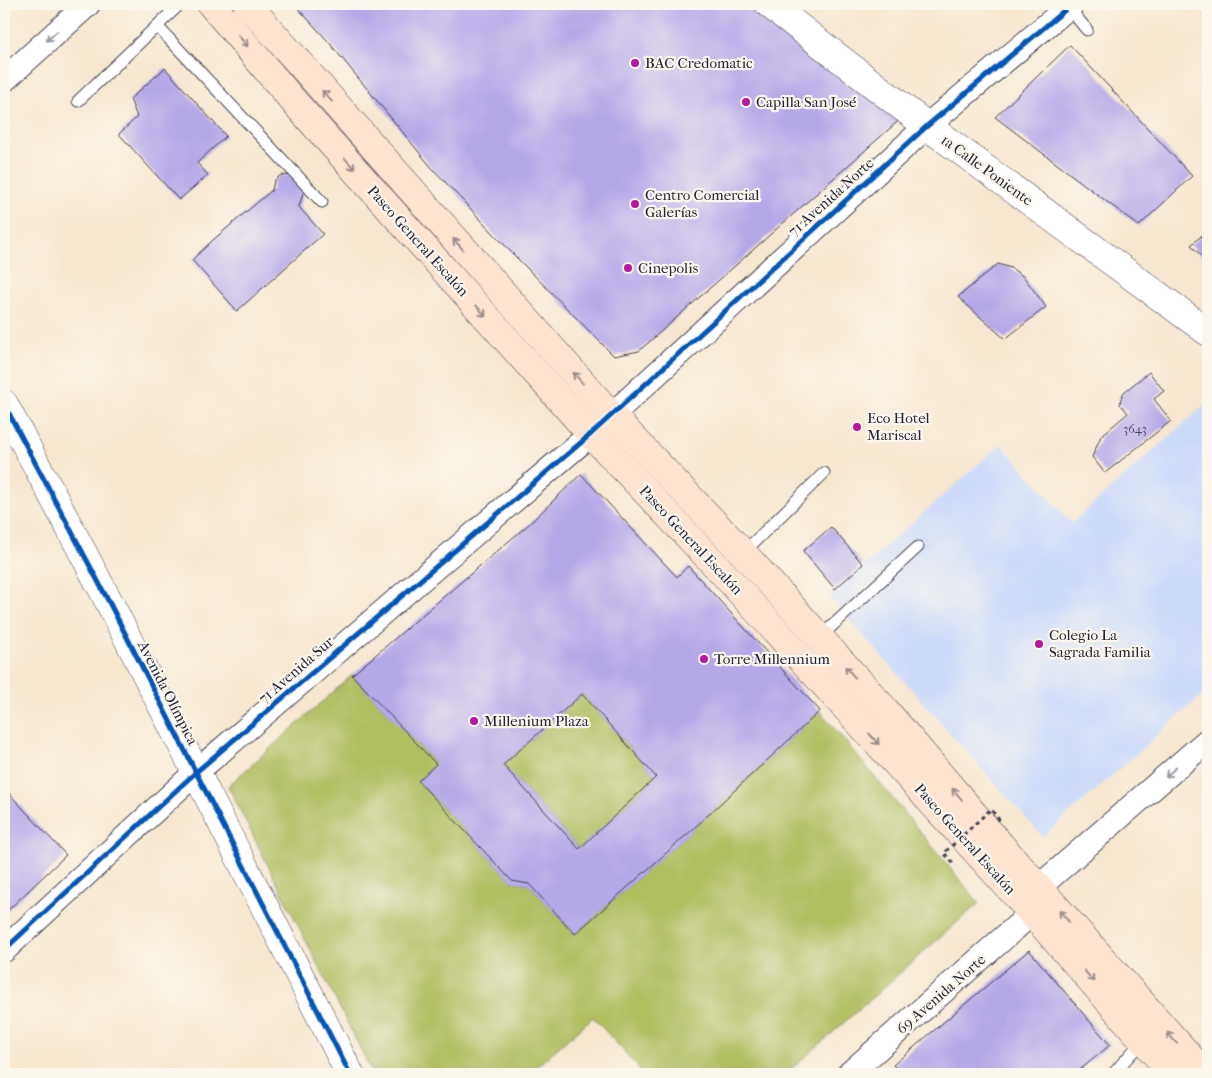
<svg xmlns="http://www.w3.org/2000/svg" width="1212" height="1078" font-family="'IM FELL French Canon',serif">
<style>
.built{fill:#cddbfa}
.green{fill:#b0be60;stroke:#69704e}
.building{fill:#b5a8e9;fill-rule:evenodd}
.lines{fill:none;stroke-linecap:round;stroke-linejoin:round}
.service-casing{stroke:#424051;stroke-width:13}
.minor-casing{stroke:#424051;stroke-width:26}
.tertiary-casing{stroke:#424051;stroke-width:29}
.secondary-casing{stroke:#424051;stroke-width:29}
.service{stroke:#fff;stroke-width:11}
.minor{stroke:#fff;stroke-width:24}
.tertiary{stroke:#fff;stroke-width:28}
.secondary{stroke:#fde4d1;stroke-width:28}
.path-bridge{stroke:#424051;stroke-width:3;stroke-dasharray:4 4;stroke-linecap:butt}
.cycleway-casing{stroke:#fbf7ec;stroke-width:8}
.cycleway{stroke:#0057b8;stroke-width:5}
.oneway{stroke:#9c9ca7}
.oneway2{stroke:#9a8d8e}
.poi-dot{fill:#b5179e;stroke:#fbf7ec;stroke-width:2}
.labels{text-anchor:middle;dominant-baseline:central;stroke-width:4.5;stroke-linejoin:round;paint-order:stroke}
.number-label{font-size:12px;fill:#474466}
.poi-label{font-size:15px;fill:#22223b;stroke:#fbf7ec;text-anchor:start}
.street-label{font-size:15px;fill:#22223b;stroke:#fbf7ec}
</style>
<rect width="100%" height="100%" fill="#fbf7ec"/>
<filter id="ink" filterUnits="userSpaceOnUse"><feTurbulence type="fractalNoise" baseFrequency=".02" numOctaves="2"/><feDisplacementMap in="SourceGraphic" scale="10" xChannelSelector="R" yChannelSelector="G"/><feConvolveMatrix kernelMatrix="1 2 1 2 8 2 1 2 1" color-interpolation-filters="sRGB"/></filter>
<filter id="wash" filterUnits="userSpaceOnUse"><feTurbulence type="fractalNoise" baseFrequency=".0096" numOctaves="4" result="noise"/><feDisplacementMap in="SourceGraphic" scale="20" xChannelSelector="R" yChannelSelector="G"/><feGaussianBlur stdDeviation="1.12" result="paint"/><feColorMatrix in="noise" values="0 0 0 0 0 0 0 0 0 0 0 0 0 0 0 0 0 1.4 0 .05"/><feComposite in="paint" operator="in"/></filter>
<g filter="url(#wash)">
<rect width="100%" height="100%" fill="#f7e7d0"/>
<path class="built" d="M1208,402V690L1043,837L829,597L1001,444L1072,523Z"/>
<g class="green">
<path d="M352,675L436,764L418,781L512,881L529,884L575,934L692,830L820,711L979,903L786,1074H644L593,1017L528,1074H373L228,786Z"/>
<path d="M582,694L656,777L579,849L503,765Z"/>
</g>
<g id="blocks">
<g class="building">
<path d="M294,4H760L905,115L639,351L614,356L513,254L432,168L327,40Z"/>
<path d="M1070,45L1192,176L1139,226L995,117Z"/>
<path d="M165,68L226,136L197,163L208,175L179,200L119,134L137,117L130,99Z"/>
<path d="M281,175L291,176L304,190L299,207L323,234L237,311L192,260L213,240L272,190L274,181Z"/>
<path d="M1208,230V263L1191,245Z"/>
<path d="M998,264L1011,268L1024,277L1046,307L1005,339L958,297Z"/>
<path d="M1149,372L1164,391L1154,399L1171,421L1105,473L1092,457L1101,436L1128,413L1120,404L1121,398L1124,392Z"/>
<path d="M581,474L677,577L688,566L820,711L692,830L575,934L529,884L512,881L418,781L436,764L352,675L529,524ZM582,694L656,777L579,849L503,765Z"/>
<path d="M831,527L863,564L835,589L803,551Z"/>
<path d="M4,788L66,855L7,911L4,907Z"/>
<path d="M1029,950L1110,1045L1075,1074H901L893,1065Z"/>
</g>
</g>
</g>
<g filter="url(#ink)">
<use href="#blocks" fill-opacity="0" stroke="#424051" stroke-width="1"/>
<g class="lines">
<g class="service-casing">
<g id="service">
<path d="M180,4L157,26L322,202"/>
<path d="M1068,7L1087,30"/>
<path d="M78,101L157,26"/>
<path d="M743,553L824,473"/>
<path d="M820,637L918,547"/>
<path d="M1113,1074L1144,1039"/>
</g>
</g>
<g class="minor-casing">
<g id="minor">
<path d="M4,80L88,4"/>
<path d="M1039,887L1208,740"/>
<path d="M4,950L195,773L591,434L927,126L1072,4"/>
<path d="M849,1074L1032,913"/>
</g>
</g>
<g class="tertiary-casing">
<g id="tertiary">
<path d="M769,4L927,126L1208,332"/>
<path d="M4,404L109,602L350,1074"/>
</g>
</g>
<g class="secondary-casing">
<g id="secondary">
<path d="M211,4L296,104L591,434L723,573L856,719L1032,913L1173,1074"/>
<path d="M247,4L610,414L743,553L885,710L989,832L1205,1074"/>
</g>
</g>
<use href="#service" class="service"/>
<use href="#minor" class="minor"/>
<use href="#tertiary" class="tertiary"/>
<use href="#secondary" class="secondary"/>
<path class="path-bridge" d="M953,863L944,853L991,809L1000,821"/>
<g class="cycleway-casing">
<g id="cycleway">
<path d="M4,404L109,602L350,1074"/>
<path d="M4,950L195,773L591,434L927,126L1072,4"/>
</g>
</g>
<use href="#cycleway" class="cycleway"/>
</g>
<defs><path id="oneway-shaft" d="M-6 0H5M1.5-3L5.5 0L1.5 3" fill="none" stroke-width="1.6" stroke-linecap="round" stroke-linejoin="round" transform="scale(1.25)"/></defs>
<g class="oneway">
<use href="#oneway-shaft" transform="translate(52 36) rotate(138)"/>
<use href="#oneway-shaft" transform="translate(1171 772) rotate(139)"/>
</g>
<g class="oneway2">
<use href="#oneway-shaft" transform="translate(243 41) rotate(50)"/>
<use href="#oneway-shaft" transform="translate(327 96) rotate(-131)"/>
<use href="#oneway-shaft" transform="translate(350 164) rotate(48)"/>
<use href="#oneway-shaft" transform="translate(458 244) rotate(-132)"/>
<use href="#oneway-shaft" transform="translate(481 311) rotate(49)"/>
<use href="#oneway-shaft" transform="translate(578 378) rotate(-132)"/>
<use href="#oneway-shaft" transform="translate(850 672) rotate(-132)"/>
<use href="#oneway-shaft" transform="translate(874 739) rotate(48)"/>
<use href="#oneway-shaft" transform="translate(957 794) rotate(-131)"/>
<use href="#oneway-shaft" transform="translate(1064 916) rotate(-131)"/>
<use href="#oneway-shaft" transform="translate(1089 976) rotate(49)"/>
<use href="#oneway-shaft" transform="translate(1172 1038) rotate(-131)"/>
</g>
</g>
<g class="poi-dot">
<circle cx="635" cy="63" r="5"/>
<circle cx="746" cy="102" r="5"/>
<circle cx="635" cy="204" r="5"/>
<circle cx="628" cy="268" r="5"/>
<circle cx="857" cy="427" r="5"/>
<circle cx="1039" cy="644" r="5"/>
<circle cx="704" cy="659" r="5"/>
<circle cx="474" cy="721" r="5"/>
</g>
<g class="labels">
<g class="number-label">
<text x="1135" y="429">3643</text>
</g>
<g class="poi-label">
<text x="645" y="63">BAC Credomatic</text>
<text x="756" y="102">Capilla San José</text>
<text x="645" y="195">Centro Comercial<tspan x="645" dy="17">Galerías</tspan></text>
<text x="638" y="268">Cinepolis</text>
<text x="867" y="418">Eco Hotel<tspan x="867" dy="17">Mariscal</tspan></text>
<text x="1049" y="635">Colegio La<tspan x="1049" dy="17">Sagrada Familia</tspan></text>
<text x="714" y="659">Torre Millennium</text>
<text x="484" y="721">Millenium Plaza</text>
</g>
<g class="street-label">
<text transform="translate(987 170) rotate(36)">1a Calle Poniente</text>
<text transform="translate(831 197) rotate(-42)">71 Avenida Norte</text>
<text transform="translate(418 241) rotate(48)">Paseo General Escalón</text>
<text transform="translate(691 540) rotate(47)">Paseo General Escalón</text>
<text transform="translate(296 670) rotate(-41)">71 Avenida Sur</text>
<text transform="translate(168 693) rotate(63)">Avenida Olímpica</text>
<text transform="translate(965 839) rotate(48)">Paseo General Escalón</text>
<text transform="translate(941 994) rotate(-41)">69 Avenida Norte</text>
</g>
</g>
<rect width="1212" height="1078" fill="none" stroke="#fbf7ec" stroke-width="20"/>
</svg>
